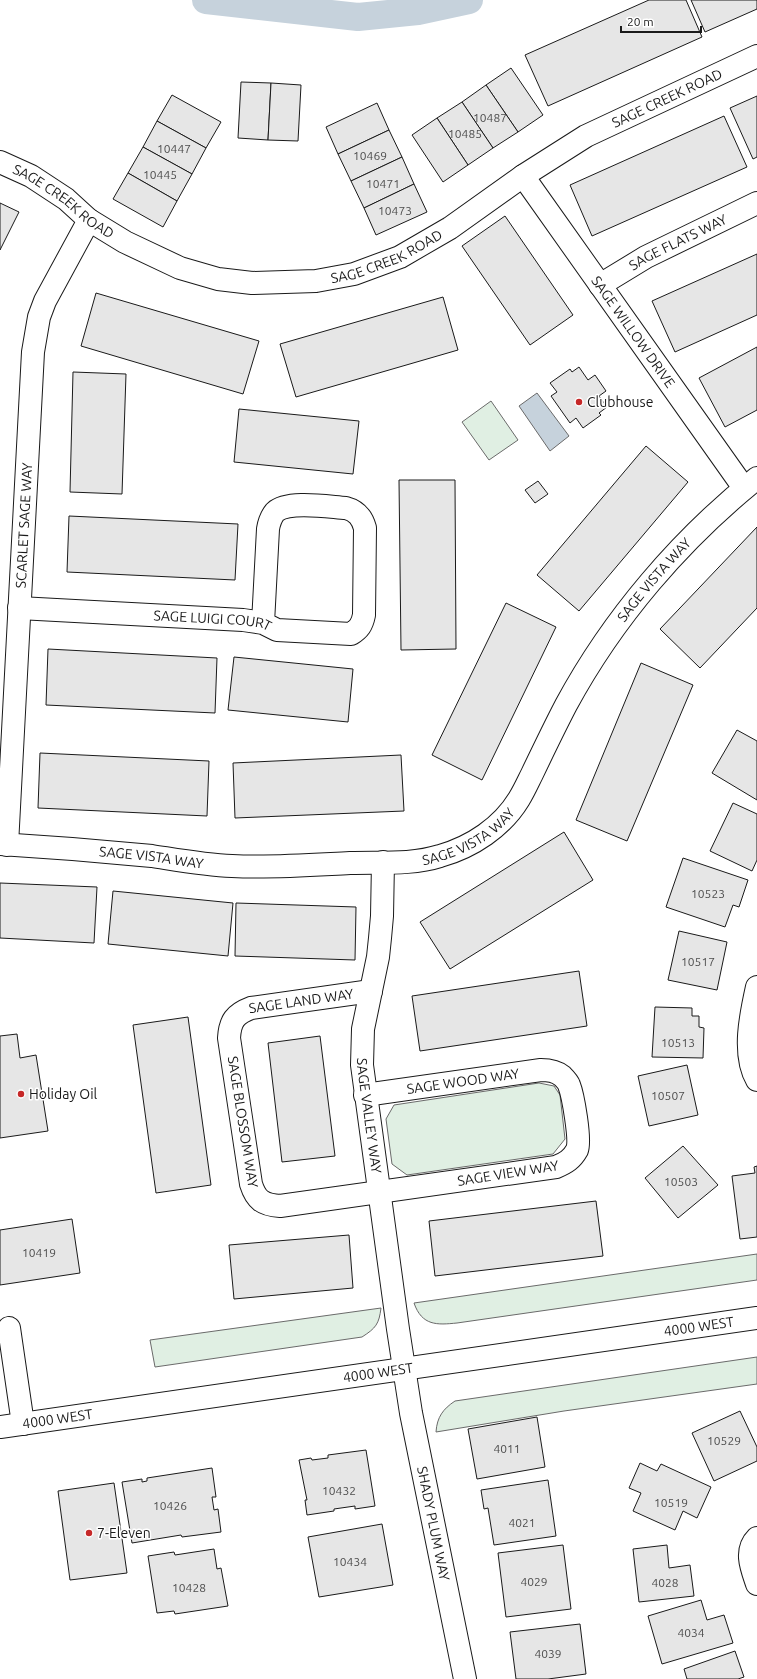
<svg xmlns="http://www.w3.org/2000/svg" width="757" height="1679" font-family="Ubuntu,sans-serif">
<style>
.green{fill:#e0efe3;stroke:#6a6a6a}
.water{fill:#c6d2dc;stroke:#6a6a6a}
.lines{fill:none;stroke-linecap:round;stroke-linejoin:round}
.canal{stroke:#c6d2dc;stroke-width:28}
.building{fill:#e6e6e6;stroke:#1a1a1a}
.minor-casing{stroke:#1a1a1a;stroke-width:24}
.major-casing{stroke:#1a1a1a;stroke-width:24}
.minor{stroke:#fff;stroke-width:22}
.major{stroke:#fff;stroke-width:22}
.poi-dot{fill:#c62828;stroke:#fff;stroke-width:1.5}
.labels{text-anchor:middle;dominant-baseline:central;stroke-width:3;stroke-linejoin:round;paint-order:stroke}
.number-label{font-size:12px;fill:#4d4d4d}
.street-label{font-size:14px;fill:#1a1a1a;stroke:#fff}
.poi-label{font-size:14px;fill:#1a1a1a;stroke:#fff;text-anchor:start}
</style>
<rect width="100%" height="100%" fill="#fff"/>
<g class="green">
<path d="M491,401L518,440L489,460L462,422Z"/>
<path d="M539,1083L554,1086L560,1095L565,1139L553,1154L407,1175L392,1164L386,1119L394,1105Z"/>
<path d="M757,1254V1280L457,1323C437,1325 422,1326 414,1303Z"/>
<path d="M381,1308C379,1324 376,1328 362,1337L155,1367L150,1340Z"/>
<path d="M757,1357V1384L564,1411L436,1432C437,1417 443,1409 455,1401Z"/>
</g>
<path class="water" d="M537,393L569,436L550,451L519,406Z"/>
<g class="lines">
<path class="canal" d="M206,0L358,17L418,11L469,0"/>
</g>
<g class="building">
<path d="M649,0H686L702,37L548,106L525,55Z"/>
<path d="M691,0H757V9L705,32Z"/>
<path d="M511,68L543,115L518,132L486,85Z"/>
<path d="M241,82L271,83L268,140L238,138Z"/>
<path d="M271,83L301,85L298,141L268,140Z"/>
<path d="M486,85L518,132L493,148L462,102Z"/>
<path d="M172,95L221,122L206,148L157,121Z"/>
<path d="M757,96V157L753,159L730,108Z"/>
<path d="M462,102L493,148L468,165L437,118Z"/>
<path d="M377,103L389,130L338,154L326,127Z"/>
<path d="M724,116L747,167L592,236L570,185Z"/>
<path d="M437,118L468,165L443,182L412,135Z"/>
<path d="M157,121L206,148L192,174L143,147Z"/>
<path d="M389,130L402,157L351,181L338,154Z"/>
<path d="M143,147L192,174L177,201L128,173Z"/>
<path d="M402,157L414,184L364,208L351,181Z"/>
<path d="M128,173L177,201L163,227L113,199Z"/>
<path d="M414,184L427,212L376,235L364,208Z"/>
<path d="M0,203L19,212L0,250Z"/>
<path d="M505,216L573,315L530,345L462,246Z"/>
<path d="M757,254V315L675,352L652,301Z"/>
<path d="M96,293L259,341L243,394L81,346Z"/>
<path d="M443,297L458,350L296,397L280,344Z"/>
<path d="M757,347V410L725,427L699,378Z"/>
<path d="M579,367L588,380L595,375L606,391L599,396L607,407L599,413L601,415L583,428L576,418L570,423L551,396L557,392L550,383L570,369L572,372Z"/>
<path d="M73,372L126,374L122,494L70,492Z"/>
<path d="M239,409L359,421L353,474L234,462Z"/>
<path d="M646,446L688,482L579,611L537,575Z"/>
<path d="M399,480H455L456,649L401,650Z"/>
<path d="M538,481L548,494L535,503L525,490Z"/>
<path d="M69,516L238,524L235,580L67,572Z"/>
<path d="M757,527V608L700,668L660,629Z"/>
<path d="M506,603L556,627L482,780L432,755Z"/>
<path d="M48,649L217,658L215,713L46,705Z"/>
<path d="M234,657L353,669L348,722L228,710Z"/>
<path d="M641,663L693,685L627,841L576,820Z"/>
<path d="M737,730L757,741V800L712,773Z"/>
<path d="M40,753L209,761L207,816L38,808Z"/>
<path d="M401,755L404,811L235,818L233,763Z"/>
<path d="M733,803L757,814V860L752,871L710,851Z"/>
<path d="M564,832L593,880L450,969L420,922Z"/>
<path d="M683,858L748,880L739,907L733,905L725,927L666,907Z"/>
<path d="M0,883L97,887L94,943L0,938Z"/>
<path d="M113,891L233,903L228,956L108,944Z"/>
<path d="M236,903L356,907L355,960L235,956Z"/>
<path d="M679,931L727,942L717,990L668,980Z"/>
<path d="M579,971L587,1026L420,1051L412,996Z"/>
<path d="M655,1007L692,1008V1016H699V1027L704,1028L703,1058L652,1057Z"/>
<path d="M188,1017L211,1185L156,1193L133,1025Z"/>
<path d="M17,1034L20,1058L36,1055L48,1131L0,1138V1036Z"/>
<path d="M320,1036L335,1156L282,1162L268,1043Z"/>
<path d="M687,1065L698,1115L649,1126L638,1076Z"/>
<path d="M683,1146L718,1185L678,1218L645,1178Z"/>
<path d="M757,1166V1237L740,1239L732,1176L755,1173L754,1167Z"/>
<path d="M596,1201L603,1256L435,1276L429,1221Z"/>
<path d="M72,1219L80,1273L0,1285V1230Z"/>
<path d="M349,1235L353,1288L234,1299L229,1245Z"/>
<path d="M740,1411L757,1447V1461L714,1481L692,1433Z"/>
<path d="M537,1417L545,1467L477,1479L468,1429Z"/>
<path d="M366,1450L375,1506L355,1509V1506L334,1509V1511L307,1515L305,1500H307L299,1460L311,1458L312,1460L328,1458V1455Z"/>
<path d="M640,1463L657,1471L661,1464L711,1487L697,1518L683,1511L675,1530L633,1511L641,1493L629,1488Z"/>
<path d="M212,1468L216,1497H212L214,1510L218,1509L221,1532L182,1537L181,1535L132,1543L122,1482L142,1479V1482L147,1481V1478Z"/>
<path d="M548,1480L556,1536L494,1545L488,1508L484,1509L481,1490Z"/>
<path d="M114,1483L127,1573L70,1580L58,1491Z"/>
<path d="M382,1524L393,1585L319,1597L308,1537Z"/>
<path d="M563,1545L571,1609L506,1617L498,1553Z"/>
<path d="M667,1545L669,1568L690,1565L694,1596L639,1602L633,1549Z"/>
<path d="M214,1549L217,1569L221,1568L228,1606L175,1614L174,1611L157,1613L148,1556L174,1552L175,1555Z"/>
<path d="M701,1600L707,1620L724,1615L733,1643L662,1664L648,1616Z"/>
<path d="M580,1624L586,1674L548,1679H516L510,1632Z"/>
<path d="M735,1651L744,1677L738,1679H687L684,1669Z"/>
</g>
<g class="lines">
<g class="minor-casing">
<g id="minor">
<path id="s1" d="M0,162L31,176L66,199L89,220L125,242L180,268L218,279L252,283L316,281L354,274L400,257L450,228L523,176L586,136L757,56"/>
<path id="s2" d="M523,176L744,488"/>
<path id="s3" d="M600,285L646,257L757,203"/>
<path id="s4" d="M19,608L243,620L263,623L277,630L351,634C359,629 362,625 364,615L365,528C362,517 357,511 346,508C329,507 288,500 275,512C271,517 269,523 268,529L263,623"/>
<path id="s5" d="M0,844C50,847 101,851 152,856C178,860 205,865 232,866C271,868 311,865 350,863C380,862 412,865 440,856C472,847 502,827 519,799C524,791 528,782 532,774C543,751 554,728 566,705C613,618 680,540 757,478"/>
<path id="s6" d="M7,845L33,352L39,317L45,301L89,220"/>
<path id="s7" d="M383,862L382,916L380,938L378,957L363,1029L362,1065L398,1329L411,1413L465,1679"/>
<path d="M757,987C751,1014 742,1054 757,1080"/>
<path id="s8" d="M365,1095L541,1070C548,1070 556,1071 562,1076C564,1078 568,1082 569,1085C573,1095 581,1140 577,1150C572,1159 566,1163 556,1167L280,1206C263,1205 256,1200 251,1184L229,1038C230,1021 235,1014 251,1008L371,991"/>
<path d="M9,1328L23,1424"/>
<path d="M757,1538C744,1551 752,1569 757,1584"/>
</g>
</g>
<g class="major-casing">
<g id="major">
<path id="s9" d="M0,1427L757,1318"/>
</g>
</g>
<use href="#minor" class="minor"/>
<use href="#major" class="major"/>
</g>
<g class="poi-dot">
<circle cx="579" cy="402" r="4"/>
<circle cx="21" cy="1094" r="4"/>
<circle cx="89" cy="1533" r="4"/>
</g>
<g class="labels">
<g class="number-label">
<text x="490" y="117">10487</text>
<text x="465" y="133">10485</text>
<text x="174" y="148">10447</text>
<text x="370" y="155">10469</text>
<text x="160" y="174">10445</text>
<text x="383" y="183">10471</text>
<text x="395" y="210">10473</text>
<text x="708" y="893">10523</text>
<text x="698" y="961">10517</text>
<text x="678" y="1042">10513</text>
<text x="668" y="1095">10507</text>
<text x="681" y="1181">10503</text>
<text x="39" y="1252">10419</text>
<text x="724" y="1440">10529</text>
<text x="507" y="1448">4011</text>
<text x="339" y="1490">10432</text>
<text x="671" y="1502">10519</text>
<text x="170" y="1505">10426</text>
<text x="522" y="1522">4021</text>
<text x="350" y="1561">10434</text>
<text x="534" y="1581">4029</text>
<text x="665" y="1582">4028</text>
<text x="189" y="1587">10428</text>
<text x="691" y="1632">4034</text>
<text x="548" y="1653">4039</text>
</g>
<g class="street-label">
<text stroke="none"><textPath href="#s1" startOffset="747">SAGE CREEK ROAD</textPath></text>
<text stroke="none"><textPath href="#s1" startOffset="75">SAGE CREEK ROAD</textPath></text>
<text stroke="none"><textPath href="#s3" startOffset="89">SAGE FLATS WAY</textPath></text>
<text stroke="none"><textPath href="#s1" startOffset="423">SAGE CREEK ROAD</textPath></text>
<text stroke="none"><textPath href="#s2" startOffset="191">SAGE WILLOW DRIVE</textPath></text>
<text stroke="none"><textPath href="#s6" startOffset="320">SCARLET SAGE WAY</textPath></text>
<text stroke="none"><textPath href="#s5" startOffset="800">SAGE VISTA WAY</textPath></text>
<text stroke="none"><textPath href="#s4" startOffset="194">SAGE LUIGI COURT</textPath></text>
<text stroke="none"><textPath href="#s5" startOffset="476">SAGE VISTA WAY</textPath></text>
<text stroke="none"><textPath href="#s5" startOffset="152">SAGE VISTA WAY</textPath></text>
<text stroke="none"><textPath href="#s8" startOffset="862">SAGE LAND WAY</textPath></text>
<text stroke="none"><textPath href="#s8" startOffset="99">SAGE WOOD WAY</textPath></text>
<text stroke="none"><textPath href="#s7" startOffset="256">SAGE VALLEY WAY</textPath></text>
<text transform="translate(243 1122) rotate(81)">SAGE BLOSSOM WAY</text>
<text transform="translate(508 1173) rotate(-9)">SAGE VIEW WAY</text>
<text stroke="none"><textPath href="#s9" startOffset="706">4000 WEST</textPath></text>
<text stroke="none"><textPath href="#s9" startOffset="382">4000 WEST</textPath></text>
<text stroke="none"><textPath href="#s9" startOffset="58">4000 WEST</textPath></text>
<text stroke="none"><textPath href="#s7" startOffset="669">SHADY PLUM WAY</textPath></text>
</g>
<g class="poi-label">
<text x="587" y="402">Clubhouse</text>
<text x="29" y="1094">Holiday Oil</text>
<text x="97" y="1533">7-Eleven</text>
</g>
</g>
<path d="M621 26v6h80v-6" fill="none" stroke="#1a1a1a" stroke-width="2"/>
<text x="627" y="26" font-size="12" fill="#1a1a1a" stroke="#ffffff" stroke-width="3" paint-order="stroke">20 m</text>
</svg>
